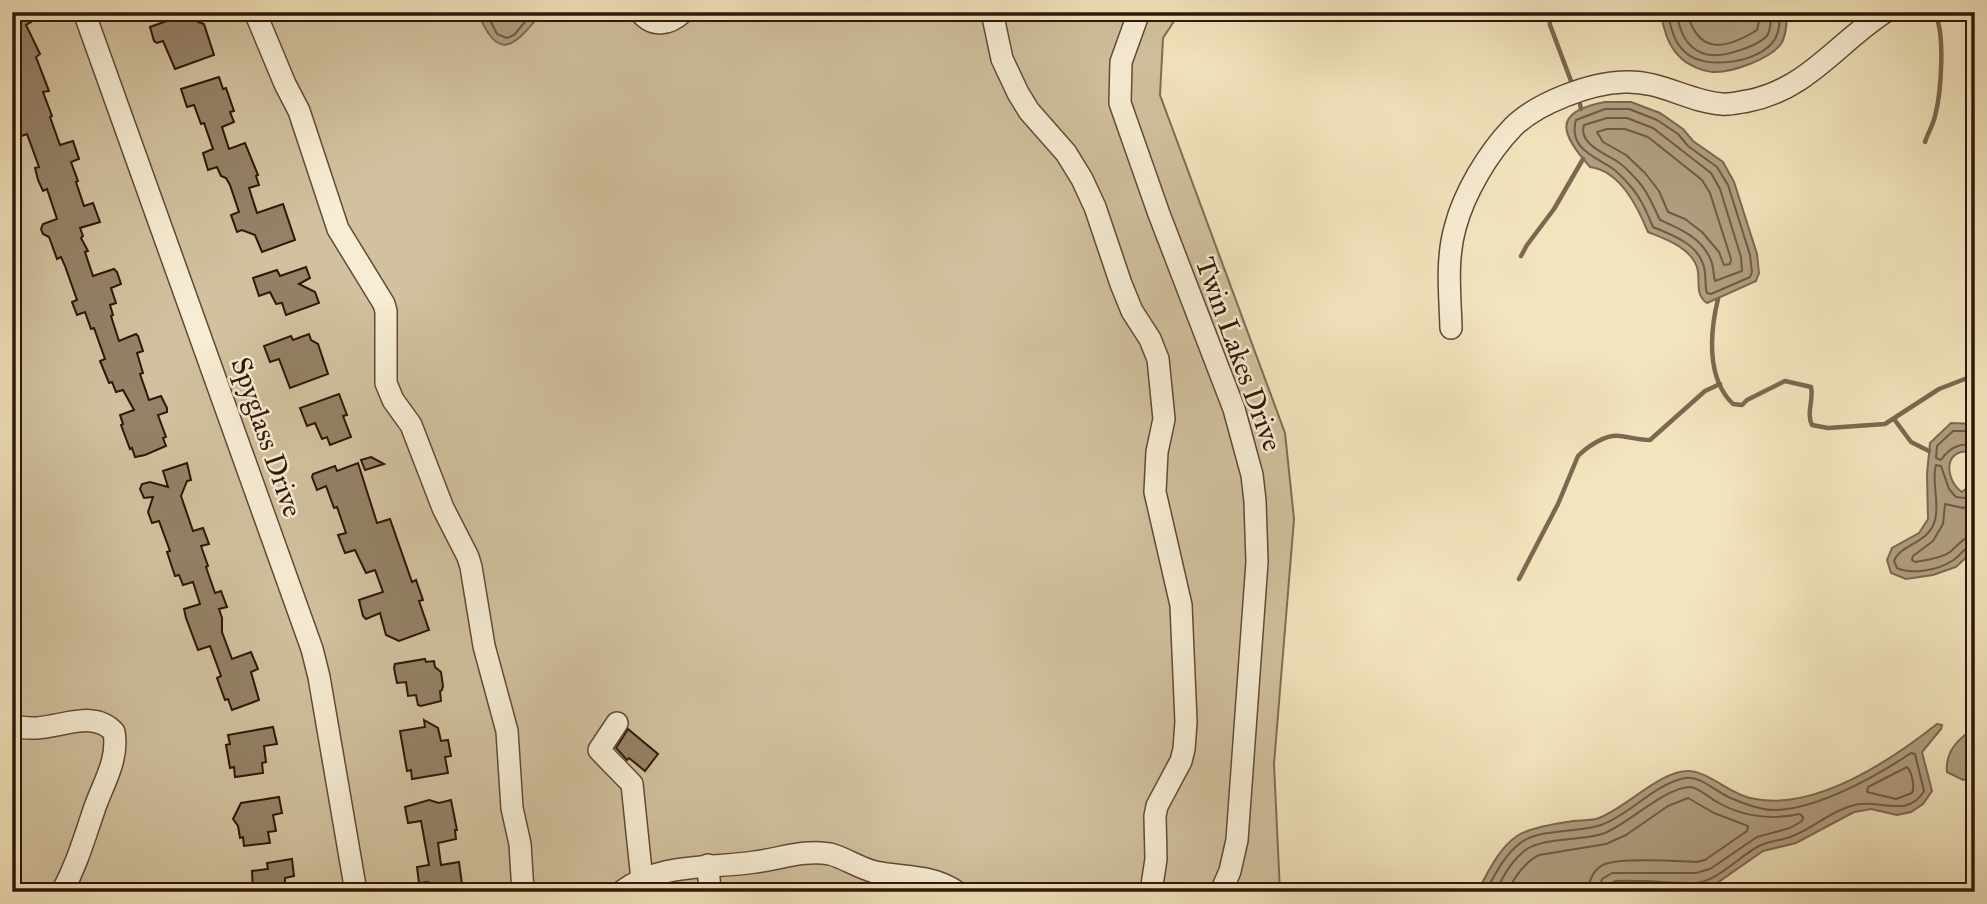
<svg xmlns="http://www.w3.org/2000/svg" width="1987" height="904" font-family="'IM FELL Great Primer',serif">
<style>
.green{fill:#d1c19e;stroke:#806c54;stroke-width:2}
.water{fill:#b09e80;stroke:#7c6850;stroke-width:2}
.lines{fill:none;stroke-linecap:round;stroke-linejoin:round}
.shore{stroke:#705a44;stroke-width:2}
.stream{stroke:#7c6850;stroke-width:4.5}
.building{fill:#948167;stroke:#2f1609;stroke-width:2}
.minor-casing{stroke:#604a36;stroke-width:24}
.minor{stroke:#f7edd4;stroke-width:21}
.labels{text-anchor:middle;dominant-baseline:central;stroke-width:5;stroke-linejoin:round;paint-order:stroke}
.street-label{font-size:28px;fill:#2f1609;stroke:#f7edd4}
</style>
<rect width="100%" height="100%" fill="#f2e4bd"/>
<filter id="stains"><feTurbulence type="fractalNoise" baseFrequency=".00286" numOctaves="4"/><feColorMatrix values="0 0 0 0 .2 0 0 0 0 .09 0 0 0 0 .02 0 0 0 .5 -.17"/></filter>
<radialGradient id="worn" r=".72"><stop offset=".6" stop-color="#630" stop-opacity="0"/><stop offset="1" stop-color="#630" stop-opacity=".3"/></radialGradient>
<path class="green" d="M12,12H1180L1163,38L1160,95L1285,433L1294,519L1274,764L1280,892H12Z"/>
<g class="water">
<path d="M478,12H542C516,45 498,65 478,12Z"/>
<path d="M1660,12H1787C1787,22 1786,36 1781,44C1770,59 1731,73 1713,72C1701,71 1686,64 1679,56C1667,44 1664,28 1660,12Z"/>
<path d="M1605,102H1631L1660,113L1683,129L1693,141L1723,162L1734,182L1757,254L1759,273L1756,281L1707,303C1694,294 1701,280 1697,267C1690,247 1665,239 1648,232C1638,208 1621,171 1590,167C1561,134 1551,112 1605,102Z"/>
<path d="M1951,423L1975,424V461L1972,452C1942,447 1945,481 1962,492L1968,487L1975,468V549L1956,567L1933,575L1906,579L1891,573L1887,560L1892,548L1919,533L1928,519L1927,474L1930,443Z"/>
<path d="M1937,724L1942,725L1941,729L1922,752L1932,791L1923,804L1911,812L1897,815L1871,809L1854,812L1796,843L1763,851L1717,883L1701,888L1638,887L1586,892H1477C1488,873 1498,849 1517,836C1531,827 1557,824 1573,821C1582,820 1591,821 1599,818C1627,807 1660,771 1688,771C1707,771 1729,793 1750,798C1813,813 1890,761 1937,724Z"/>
<path d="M1975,727V776L1963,780L1947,772C1945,750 1959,739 1975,727Z"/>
</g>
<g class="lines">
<g class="shore">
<path d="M486,12L497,34L507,38L514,35L533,12"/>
<path d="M1667,12C1671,26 1673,42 1685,52C1704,71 1761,63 1775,39C1779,32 1780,20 1780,12"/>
<path d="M1676,12C1679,25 1682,38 1692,47C1697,51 1705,55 1712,55C1724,57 1762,45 1768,34C1771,28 1771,19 1771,12"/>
<path d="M1687,12C1698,55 1725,50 1757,30L1761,12"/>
<path d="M1605,109H1629L1657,120L1678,134L1688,146L1717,167L1728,185L1750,255L1752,272L1750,277L1711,294L1707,293C1704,284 1707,273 1703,264C1696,243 1672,235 1653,227C1647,213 1642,200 1632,188C1626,181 1619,173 1612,168C1594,156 1568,148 1576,120Z"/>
<path d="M1607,118H1627L1653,128L1711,173L1720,189L1741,257L1742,271L1715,281C1713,274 1714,265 1710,258C1700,237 1680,229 1660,220C1653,206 1649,193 1638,181C1632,175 1626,167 1618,162C1606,154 1578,144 1584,125Z"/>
<path d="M1607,129H1625L1648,137L1702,180L1710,193L1731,259L1730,264L1724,265L1719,252L1702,232L1685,219L1668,212L1659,191L1645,173L1626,155L1603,142L1597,132Z"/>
<path d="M1975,431H1953L1937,446L1936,458L1941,460C1948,449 1961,441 1975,446"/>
<path d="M1975,489L1965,498L1956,497L1949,489L1941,466L1936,465C1931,482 1940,502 1935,520C1929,544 1900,544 1894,561L1897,568C1912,575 1938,570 1952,561C1961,556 1964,546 1975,545"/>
<path d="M1975,502L1963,508L1945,504L1943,524L1933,541L1913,556L1912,560L1915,562C1926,560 1940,559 1950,552C1959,545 1962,537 1975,536"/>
<path d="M1907,767C1912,772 1915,787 1912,793L1896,799L1867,792L1868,787Z"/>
<path d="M1485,892C1495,875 1503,857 1519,844C1537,828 1579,833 1601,825C1631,814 1653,785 1685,778C1701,775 1718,794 1733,799C1745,804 1760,810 1774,810C1816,810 1877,776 1911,753L1915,754L1924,791C1907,820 1877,797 1851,806C1830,812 1814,827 1795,835C1783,841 1770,840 1759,846C1741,855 1715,883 1695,883C1669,883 1642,880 1615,881L1609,885L1607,892"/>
<path d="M1495,892C1503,877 1512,859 1527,849C1546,837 1584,841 1605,833C1629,823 1665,788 1689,787C1699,787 1709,798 1717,802C1743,817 1771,820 1800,814L1803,817L1802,821L1790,828L1757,837L1710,869L1696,873H1612L1602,879L1599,892"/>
<path d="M1507,892C1514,878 1525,862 1539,855L1606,844L1626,835L1668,806L1688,798L1714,813L1748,826L1747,831L1705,860L1696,862C1676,861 1622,857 1605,864C1593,869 1589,880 1588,892"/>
</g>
<g class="stream">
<path d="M1549,12L1550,25L1571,81"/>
<path d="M1580,104L1581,109"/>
<path d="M1925,142C1928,133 1933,125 1935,116C1941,94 1946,31 1934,12"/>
<path d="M1521,256L1527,245L1554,209L1583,159"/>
<path d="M1718,299C1710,332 1706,378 1733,404L1742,405L1747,400L1785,381L1811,387C1814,400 1806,413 1812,425L1828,428L1885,424L1939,389L1975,375"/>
<path d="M1894,419L1911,442L1929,451"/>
<path d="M1519,579L1558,504L1578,456C1588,446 1606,434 1620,436C1630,437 1640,440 1650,440L1705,391L1720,384"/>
</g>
</g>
<g class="building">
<path d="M12,12H26L31,22L26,25L40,54L36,57L49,91L43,92L52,116L50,117L60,145L73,141L79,159L71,162L78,181L76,182L84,206L93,203L100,222L80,228L83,236L81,238L88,251L85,252L93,276L114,269L117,272L121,284L111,288L116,303L110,305L113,315L111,316L119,341L136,334L138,336L143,351L137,353L143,373L140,374L149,400L161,396L167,408V412L158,415L166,437L163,438L166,446L145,455L135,457L132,448L130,449L121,425L123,424L120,415L134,410L123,390L116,392L112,382L109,383L100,361L105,359L94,328L91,329L85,312L77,315L72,302L77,300L65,266L61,257L57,259L49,237L43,234L41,229L43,224L57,219L47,189L43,191L38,180L35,168L39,167L27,134L19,137L13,119L16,118L12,108Z"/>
<path d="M195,13L198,22L204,24L214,55L175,69L163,41L157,43L154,41L150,27L178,17L179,19Z"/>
<path d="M219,77L223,89L226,88L234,111L230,112L234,122L222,127L229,149L245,143L258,175L256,176L259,185L249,188L257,213L283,204L295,240L262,252L255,235L242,230L237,232L231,215L239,212L230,185L226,178L221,176L217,167L208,170L203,153L213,149L204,123L201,124L194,105L187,107L181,89Z"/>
<path d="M306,267L310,278L299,284L315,292L319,303L286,315L282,303L276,304L270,292L259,296L253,278L277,270L280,276Z"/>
<path d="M309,334L311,340L318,344L328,374L290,388L279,359L270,362L264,346L291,336L293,340Z"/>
<path d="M339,394L347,415L343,416L351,437L330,445L327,437L322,439L315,423L307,426L300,408Z"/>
<path d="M371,457L384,464L365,470L361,460Z"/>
<path d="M187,463L191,480L187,481L181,496L193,531L203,528L209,544L201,546L208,566L206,567L215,593L221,591L227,607L219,609L222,618V632L232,659L251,652L258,669L251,672L259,700L232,710L228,699L225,700L217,678L221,676L210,646L198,650L186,618L184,609L200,604L193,582L183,585L179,575L175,576L167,552L170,551L159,521L152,523L148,512L153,497L144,498L140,489L142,484L150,482L168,487L163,471Z"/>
<path d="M358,463L377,523L390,519L412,582L416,580L423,600L419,601L429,630L399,641L386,635L380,613L366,619L363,616L359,600L383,592L375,570L366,573L355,550L345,553L338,535L346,533L337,507L334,508L326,486L317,490L312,477L313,474L335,466L337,471Z"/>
<path d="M425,659L426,662L434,661L435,667L441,672L443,686L442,690L440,691L441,701L421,706L418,705L416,695L408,696L406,682L397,683L394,668L395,664Z"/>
<path d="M424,720L438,728L441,741L448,740L451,756L445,757L448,773L412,779L411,770L407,771L400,731L425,727Z"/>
<path d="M273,727L277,744L264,746L266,762L262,763L263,773L235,777L234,767L230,768L226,745L230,744L228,735Z"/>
<path d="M628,729L658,754L645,771L629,758L627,760L616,748Z"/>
<path d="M279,797L282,813L273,815L276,831L268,832L270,843L244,846L243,837L240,838L238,826L233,819L241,803Z"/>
<path d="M429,800L439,803L451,800L457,830H455L456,839L438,843L441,865L459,862L463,892H430L428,882L419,883L417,867L429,865L421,821L408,823L405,807Z"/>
<path d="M292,859L294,876L285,878V892H253L252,871L268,869L267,863Z"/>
</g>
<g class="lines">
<g class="minor-casing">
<g id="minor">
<path d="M84,12L312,649L319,677L356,892"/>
<path d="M255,12L285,84L299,111L338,229L384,304L386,311V383L393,400L411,425L443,508L468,557L471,567L484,646L507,731L512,808L520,844L523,892"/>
<path d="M640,12C653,28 669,25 683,12"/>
<path d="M992,12L1002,59L1018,93L1029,111L1066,153L1082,179L1095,207L1121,284L1132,311L1150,339L1158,359L1164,419L1157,452L1155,492L1181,605L1186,722L1184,749L1181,761L1157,806L1155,816L1156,859L1151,892"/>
<path d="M1139,12L1121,62L1120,103L1159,214L1234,409L1252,475L1255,501L1257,562L1237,840L1230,871L1221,892"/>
<path d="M1451,328C1450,295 1446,260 1455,228C1464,193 1488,153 1513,127C1537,103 1590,83 1624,82C1660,80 1689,102 1722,104C1730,105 1740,102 1748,101C1808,89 1837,43 1885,12"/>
<path d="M617,723L599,750L632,784L643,890"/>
<path d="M12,725C48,738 89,704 114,732C119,761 102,785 94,810C84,839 77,864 62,892"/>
<path d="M708,865L710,892"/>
<path d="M621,892C661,862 709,869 755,862C779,859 806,849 830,854C845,858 859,868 875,872C904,878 931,874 957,892"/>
</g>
</g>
<use href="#minor" class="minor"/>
</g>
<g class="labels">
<g class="street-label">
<text transform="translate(1239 354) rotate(70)">Twin Lakes Drive</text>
<text transform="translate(267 437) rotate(71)">Spyglass Drive</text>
</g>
</g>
<rect width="1987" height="904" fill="none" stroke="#f2e4bd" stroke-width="42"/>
<rect x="14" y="14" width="1959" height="876" fill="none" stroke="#2f1609" stroke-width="3.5"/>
<rect x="21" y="21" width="1945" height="862" fill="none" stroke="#2f1609" stroke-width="2"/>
<rect width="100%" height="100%" filter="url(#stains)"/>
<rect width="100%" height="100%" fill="url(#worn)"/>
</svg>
